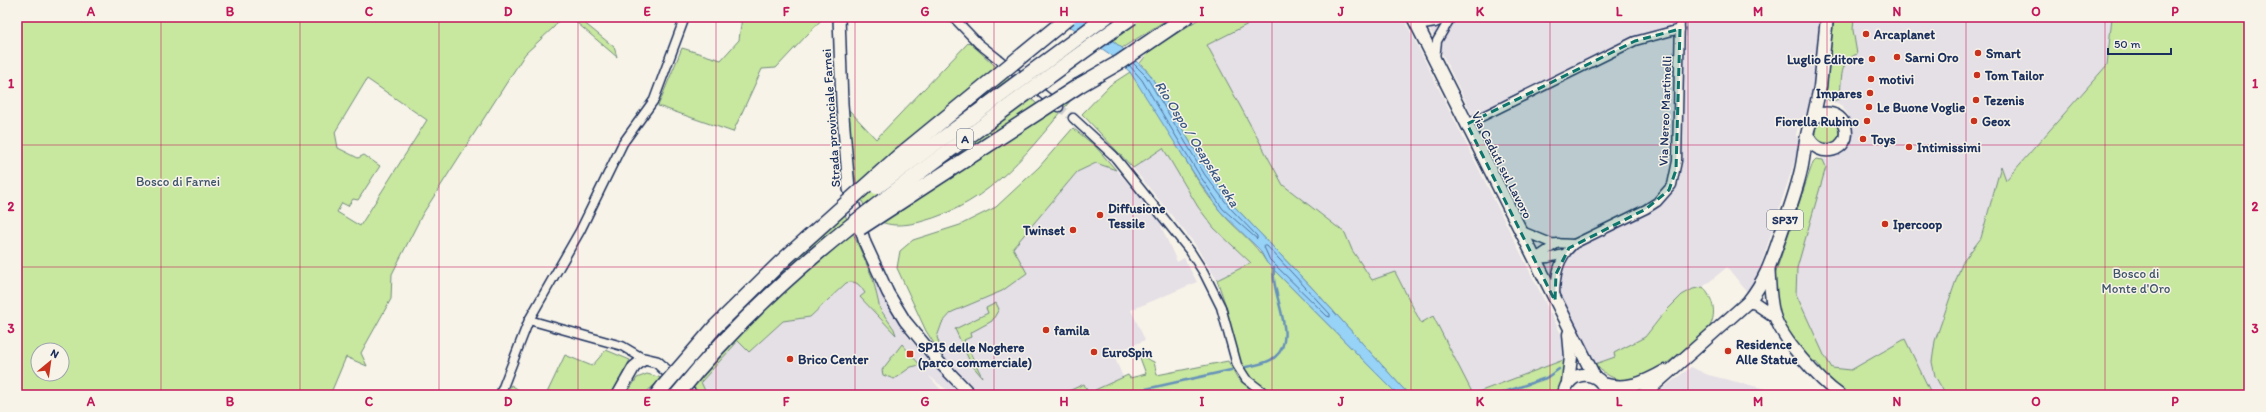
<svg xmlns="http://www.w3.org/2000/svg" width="2266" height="412" font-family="Itim,sans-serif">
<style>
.built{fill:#e5dfe6}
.green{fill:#c8e79f;stroke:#728b7e;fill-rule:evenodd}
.water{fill:#97d2f7;stroke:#6591ba}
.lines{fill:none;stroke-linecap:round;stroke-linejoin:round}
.shore{stroke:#4d709b;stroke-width:1}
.stream{stroke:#6591ba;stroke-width:2.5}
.street-tunnel{stroke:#cbcccc;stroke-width:8;stroke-dasharray:8 4;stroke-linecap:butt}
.street-casing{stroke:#1b2f5e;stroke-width:11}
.secondary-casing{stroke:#1b2f5e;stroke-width:14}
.primary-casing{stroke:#1b2f5e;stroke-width:15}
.highway-casing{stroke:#1b2f5e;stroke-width:17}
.street{stroke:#f7f3e8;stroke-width:8}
.secondary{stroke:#f7f3e8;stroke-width:11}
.primary{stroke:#f7f3e8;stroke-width:12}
.highway{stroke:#f7f3e8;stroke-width:14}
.highway-bridge-casing{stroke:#1b2f5e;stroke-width:17;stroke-linecap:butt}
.highway-bridge{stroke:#f7f3e8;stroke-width:14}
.marked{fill:#0f766e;fill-opacity:0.2;stroke:#0f766e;stroke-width:3;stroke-dasharray:8 5;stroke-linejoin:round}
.grid{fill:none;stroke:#c2185b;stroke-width:1;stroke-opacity:0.55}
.poi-dot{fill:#c8321e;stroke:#f7f3e8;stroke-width:1.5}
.labels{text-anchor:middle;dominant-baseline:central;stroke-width:3;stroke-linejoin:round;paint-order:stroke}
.shield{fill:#f7f3e8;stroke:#5d6a87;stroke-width:1}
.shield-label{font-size:12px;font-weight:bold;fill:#1b2f5e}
.poi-label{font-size:13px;font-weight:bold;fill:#1b2f5e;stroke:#f7f3e8;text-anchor:start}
.street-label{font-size:13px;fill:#1b2f5e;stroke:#f7f3e8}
.park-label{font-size:13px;fill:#3e546b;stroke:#f7f3e8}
.water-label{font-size:14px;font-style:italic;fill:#3a5884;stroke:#f7f3e8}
.neatline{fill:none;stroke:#c2185b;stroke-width:1.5}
.grid-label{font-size:13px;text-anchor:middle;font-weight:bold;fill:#c2185b}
</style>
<rect width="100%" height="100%" fill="#f7f3e8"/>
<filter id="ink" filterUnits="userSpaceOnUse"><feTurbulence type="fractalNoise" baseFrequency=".025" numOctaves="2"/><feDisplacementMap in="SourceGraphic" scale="8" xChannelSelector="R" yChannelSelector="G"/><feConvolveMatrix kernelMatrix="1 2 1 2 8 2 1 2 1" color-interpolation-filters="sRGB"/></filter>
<g filter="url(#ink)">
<g class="built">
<path d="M1262,17H1403L1561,334L1565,346L1566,359L1473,394L1433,317L1421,323L1395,272L1372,280L1352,250L1345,233L1283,185L1207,45Z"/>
<path d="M1424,17H1822L1812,98L1809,110L1799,121L1796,135L1800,144L1757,277L1748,293L1727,267L1703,287L1693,289L1682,296L1662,314L1645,337L1614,353L1615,357L1595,364Z"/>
<path d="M1834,17H2112L2107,65L2005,181L2001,167L1981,238L1962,263L1947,395H1850L1821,374V368L1816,362L1813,365L1775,274L1813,162L1816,159H1829L1843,152L1850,133L1848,114L1841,106L1828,100L1826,94Z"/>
<path d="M1163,148L1198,207L1214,228L1251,263L1217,280L1194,243L1133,168Z"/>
<path d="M1096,163L1116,170L1165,224L1161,226L1177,262L1184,258L1197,282L1131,310L1145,340L1113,354L1123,377L1096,390L1098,395H977L944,359L937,337L942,323L952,312L1002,291L1027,273L1013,248L1077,172Z"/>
<path d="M873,279L905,333L924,356L962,395H953L928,375L942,391L938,395H707L701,382L738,341L749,352L783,321L810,317L846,283L852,281L859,283L865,293L861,297L895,334L894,329L880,309Z"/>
<path d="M1691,367L1708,375L1770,390L1773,395H1654Z"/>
</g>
<g class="green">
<path d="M17,17H561L554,27L525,54L422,215L392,274L391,299L361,353L367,366L346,357L330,395H17ZM367,79L427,120L360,226L337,212L342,203L348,206L353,199L358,200L380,166L364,155L358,158L338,148L335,132ZM38,350H62V374H38Z"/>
<path d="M570,17H577L614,47L617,57Z"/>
<path d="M742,17L823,18L776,68L762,69L733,132L658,106L682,48L721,60L739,40Z"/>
<path d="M1082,17H1171L1122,48Z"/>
<path d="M1202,17H1262L1207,45L1283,185L1345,233L1352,250L1372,280L1395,272L1421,323L1433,316L1473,394L1566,359L1562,387L1555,395H1409L1316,292L1234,206L1208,172L1149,73L1140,63L1151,50Z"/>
<path d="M1834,17H1854L1853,30L1857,54C1839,61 1842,79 1840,96L1839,99L1832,101L1828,100L1826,94Z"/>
<path d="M2112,17H2249V395H1940L1944,392L1935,376L1932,362L1935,341L1962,263L1981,238L2001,166L2006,180L2107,65Z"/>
<path d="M969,42L1048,114L1076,94C1030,149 993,203 920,222C903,226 884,228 871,215C851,196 851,136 849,110L876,139Z"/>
<path d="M1130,72C1165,115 1185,169 1220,211C1235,229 1255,242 1267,263L1398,395H1277L1250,377L1237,359L1226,306L1217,280L1251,263L1214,228L1198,207L1163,148L1133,168L1082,114L1110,85Z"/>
<circle cx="1827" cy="133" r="12"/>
<path d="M1073,128L1095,146L1116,170L1096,163L1077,172L1013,248L1027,273L1002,291L952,312L942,323L937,337L944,359L926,331L897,268L900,251L913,240L960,225L996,207L1039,167Z"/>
<path d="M1816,159L1823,160L1826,167L1797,268L1796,294L1824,355L1832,368L1851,370L1905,339L1932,395H1850L1821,374V368L1816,362L1813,365C1788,334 1772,316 1775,274L1813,162Z"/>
<path d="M840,203L873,279L880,309L894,329L896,335L860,297L865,293C859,284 856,280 846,283L810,317L783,321L749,352L738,341L701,382L707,395H700L670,367L759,275Z"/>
<path d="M1703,287C1713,299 1717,312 1710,326C1706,334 1693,341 1687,347C1661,369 1625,399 1595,364L1615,357L1614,353L1645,337L1663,314L1682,295L1693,289Z"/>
<path d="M996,303L999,309L992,321L970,333L971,337L964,340L982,377L971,364L955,329L988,313L986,308Z"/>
<path d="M902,344L920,365L911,367L894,379L883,375L882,370Z"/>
<path d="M606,350L630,360L611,395H546L565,355L592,366Z"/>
<path d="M1139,355L1154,362L1157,375L1228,361L1238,379L1257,395H1098L1095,390L1128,375L1130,378L1146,374Z"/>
<path d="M647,374L662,378L643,395H626L637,378Z"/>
<path d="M1084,384L1089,395H1060Z"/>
<path d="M511,385L527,395H506Z"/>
</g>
<path class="water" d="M1057,17H1082L1122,48L1149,73L1208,172L1234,206L1316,292L1409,395H1398L1267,263L1260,250L1220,211L1197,178L1130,72L1111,55Z"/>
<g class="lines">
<g class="shore">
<path d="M1129,65L1142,80L1200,176L1223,209L1257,239V236L1231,209L1205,175L1146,76L1133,63"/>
<path d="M1264,246H1267L1330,314V317L1327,316L1270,260Z"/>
</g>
<g class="stream">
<path d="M1246,367C1255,365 1267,364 1275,357C1299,337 1270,294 1274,268"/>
<path d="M1119,395L1231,370"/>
<path d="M1496,395L1546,378L1559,369"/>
</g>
<path class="street-tunnel" d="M1059,107L1073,118"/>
<g class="street-casing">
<g id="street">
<path d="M953,17L978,43L1059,107"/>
<path d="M1425,17L1417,26L1435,23L1449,17"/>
<path d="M1435,59L1437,41L1451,17"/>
<path d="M1073,118L1114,156L1190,251L1204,273L1221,307L1237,365L1246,379L1267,395"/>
<path d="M1467,124L1635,41L1680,29"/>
<path d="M1522,231L1551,243L1574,244"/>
<path d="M1534,259L1548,258L1564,254"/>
<path d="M1534,259L1558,243"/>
<path d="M1555,297C1555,276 1558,258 1574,244L1646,209L1657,202L1672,185L1677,161L1680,17"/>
<path d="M529,320L622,346L644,359"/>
<path d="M500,395L529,320L580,231L623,143L654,100L685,17"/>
</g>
</g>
<g class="secondary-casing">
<g id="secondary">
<path d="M839,17L842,104L849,189L865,243L888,293L905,321L939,362L971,395"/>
<path d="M1769,270C1770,285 1770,299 1774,314C1781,339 1819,380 1840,395"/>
<path d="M1748,302L1755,303L1774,316"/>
<path d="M618,395L634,367L644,359L657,362L692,395"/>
</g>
</g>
<g class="primary-casing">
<g id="primary">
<path d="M1413,17L1594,376"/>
<path d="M1813,119L1820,87L1827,17"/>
<path d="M1568,382L1571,357L1569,334"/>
<path d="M1603,384C1626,391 1644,383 1665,371"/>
<path d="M1564,395C1567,368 1603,368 1606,395"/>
<path d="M1643,395L1748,302C1769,276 1774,252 1785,222C1791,205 1797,188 1801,170C1804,159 1806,129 1811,122C1819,109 1840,111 1845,127C1852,150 1818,161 1808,136"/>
</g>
</g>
<g class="highway-casing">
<g id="highway">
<path d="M1080,85L1120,62L1186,17"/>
<path d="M657,395L664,386"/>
</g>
</g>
<use href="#street" class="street"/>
<use href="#secondary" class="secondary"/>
<use href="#primary" class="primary"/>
<use href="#highway" class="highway"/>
<g class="highway-bridge-casing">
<g id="highway-bridge">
<path d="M877,187L1106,17"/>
<path d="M860,228L1080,85"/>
<path d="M664,386L715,327L780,263L899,156L1069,17"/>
<path d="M677,395C760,291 866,211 973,133C1026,94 1078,54 1132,17"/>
</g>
</g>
<use href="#highway-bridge" class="highway-bridge"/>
</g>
</g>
<path class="marked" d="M1680,29L1676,170L1669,190L1646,209L1569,248L1556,274L1555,301L1467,124L1635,41Z"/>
<path class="grid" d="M161,17V395M300,17V395M439,17V395M578,17V395M716,17V395M855,17V395M994,17V395M1133,17V395M1272,17V395M1411,17V395M1550,17V395M1688,17V395M1827,17V395M1966,17V395M2105,17V395M17,145H2249M17,267H2249"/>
<g class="poi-dot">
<circle cx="1866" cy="34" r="4"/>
<circle cx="1978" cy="53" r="4"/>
<circle cx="1897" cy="57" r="4"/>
<circle cx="1872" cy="59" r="4"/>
<circle cx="1977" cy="75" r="4"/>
<circle cx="1871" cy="79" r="4"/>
<circle cx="1870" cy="93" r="4"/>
<circle cx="1976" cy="100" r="4"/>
<circle cx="1869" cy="107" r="4"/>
<circle cx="1867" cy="121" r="4"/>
<circle cx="1974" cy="121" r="4"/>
<circle cx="1863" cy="139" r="4"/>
<circle cx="1909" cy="147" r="4"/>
<circle cx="1100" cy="215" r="4"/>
<circle cx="1885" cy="224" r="4"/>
<circle cx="1073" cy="230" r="4"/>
<circle cx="1046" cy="330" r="4"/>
<circle cx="1728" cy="351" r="4"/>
<circle cx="1094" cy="352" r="4"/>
<rect x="906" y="350" width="8" height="8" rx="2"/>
<circle cx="790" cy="359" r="4"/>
</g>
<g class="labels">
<g class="shield">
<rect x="957" y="129" width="16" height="20" rx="3"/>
<rect x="1767" y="210" width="36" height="20" rx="3"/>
</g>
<g class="shield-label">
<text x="965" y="139">A</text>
<text x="1785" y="220">SP37</text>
</g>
<g class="poi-label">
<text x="1874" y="34">Arcaplanet</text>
<text x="1986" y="53">Smart</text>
<text x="1905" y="57">Sarni Oro</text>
<text x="1864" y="59" text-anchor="end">Luglio Editore</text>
<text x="1985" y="75">Tom Tailor</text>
<text x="1879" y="79">motivi</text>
<text x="1862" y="93" text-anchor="end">Impares</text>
<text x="1984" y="100">Tezenis</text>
<text x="1877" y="107">Le Buone Voglie</text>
<text x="1859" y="121" text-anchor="end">Fiorella Rubino</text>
<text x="1982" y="121">Geox</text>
<text x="1871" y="139">Toys</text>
<text x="1917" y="147">Intimissimi</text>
<text x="1108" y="208">Diffusione<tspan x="1108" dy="15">Tessile</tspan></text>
<text x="1893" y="224">Ipercoop</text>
<text x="1065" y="230" text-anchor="end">Twinset</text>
<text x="1054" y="330">famila</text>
<text x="1736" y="344">Residence<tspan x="1736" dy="15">Alle Statue</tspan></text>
<text x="918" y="347">SP15 delle Noghere<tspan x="918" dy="15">(parco commerciale)</tspan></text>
<text x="1102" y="352">EuroSpin</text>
<text x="798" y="359">Brico Center</text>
</g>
<g class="street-label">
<text transform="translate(1665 111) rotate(-88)">Via Nereo Martinelli</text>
<text transform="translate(831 118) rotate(-94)">Strada provinciale Farnei</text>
<text transform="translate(1502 165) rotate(63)">Via Caduti sul Lavoro</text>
</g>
<g class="park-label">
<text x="178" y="181">Bosco di Farnei</text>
<text x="2136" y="273">Bosco di<tspan x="2136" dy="15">Monte d'Oro</tspan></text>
</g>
<g class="water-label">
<text transform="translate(1197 144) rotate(58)">Rio Ospo / Osapska reka</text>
</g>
</g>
<rect width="2266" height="412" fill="none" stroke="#f7f3e8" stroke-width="44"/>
<g transform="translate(50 362) rotate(29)"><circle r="19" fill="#f7f3e8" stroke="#9fa5b1"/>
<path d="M0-3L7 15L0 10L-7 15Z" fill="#c8321e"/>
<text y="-6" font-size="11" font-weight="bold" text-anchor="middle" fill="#1b2f5e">N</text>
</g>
<path d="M2108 48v6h63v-6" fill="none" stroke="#1b2f5e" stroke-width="2"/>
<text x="2114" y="48" font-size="12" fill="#1b2f5e" stroke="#f7f3e8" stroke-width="3" paint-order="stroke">50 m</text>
<rect x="22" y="22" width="2222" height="368" class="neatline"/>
<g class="grid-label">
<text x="91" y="16">A</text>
<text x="230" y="16">B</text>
<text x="369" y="16">C</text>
<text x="508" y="16">D</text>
<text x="647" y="16">E</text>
<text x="786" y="16">F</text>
<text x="925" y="16">G</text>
<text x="1064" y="16">H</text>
<text x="1202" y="16">I</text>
<text x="1341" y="16">J</text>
<text x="1480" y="16">K</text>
<text x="1619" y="16">L</text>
<text x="1758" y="16">M</text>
<text x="1897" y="16">N</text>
<text x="2036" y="16">O</text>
<text x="2175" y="16">P</text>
<text x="11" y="88">1</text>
<text x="2255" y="88">1</text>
<text x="11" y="211">2</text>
<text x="2255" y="211">2</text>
<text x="11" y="333">3</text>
<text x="2255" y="333">3</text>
<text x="91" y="406">A</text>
<text x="230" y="406">B</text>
<text x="369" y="406">C</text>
<text x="508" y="406">D</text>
<text x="647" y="406">E</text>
<text x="786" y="406">F</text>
<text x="925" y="406">G</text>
<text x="1064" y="406">H</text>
<text x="1202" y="406">I</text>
<text x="1341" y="406">J</text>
<text x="1480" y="406">K</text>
<text x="1619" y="406">L</text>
<text x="1758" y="406">M</text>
<text x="1897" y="406">N</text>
<text x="2036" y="406">O</text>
<text x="2175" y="406">P</text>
</g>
</svg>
